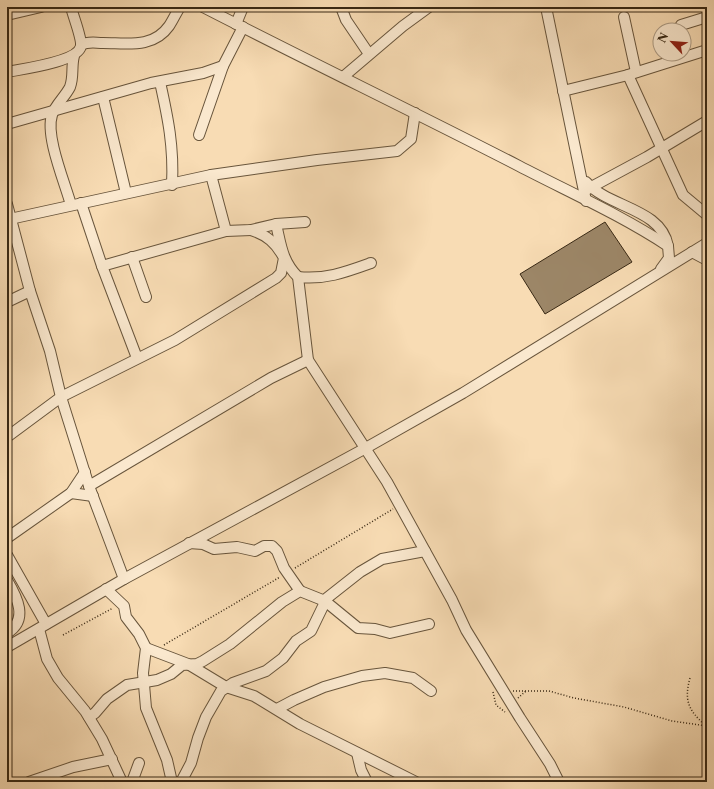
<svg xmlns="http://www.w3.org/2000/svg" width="714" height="789" font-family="'Libre Caslon Text',serif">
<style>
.building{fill:#9c8667;stroke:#382814}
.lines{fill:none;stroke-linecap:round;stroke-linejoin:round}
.minor-casing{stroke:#68553c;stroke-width:12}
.path{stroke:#382814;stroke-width:1.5;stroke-dasharray:1 2;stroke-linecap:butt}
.minor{stroke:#fae8ce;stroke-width:10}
</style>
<rect width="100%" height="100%" fill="#f8dcb4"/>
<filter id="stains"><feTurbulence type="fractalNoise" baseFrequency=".005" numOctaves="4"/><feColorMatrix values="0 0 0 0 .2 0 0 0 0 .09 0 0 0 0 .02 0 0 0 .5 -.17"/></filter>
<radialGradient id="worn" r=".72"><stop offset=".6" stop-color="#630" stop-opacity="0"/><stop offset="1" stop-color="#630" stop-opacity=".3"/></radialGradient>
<path class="building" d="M605,222L632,262L545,314L520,274Z"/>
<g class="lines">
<g class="minor-casing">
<g id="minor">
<path d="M203,7C308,61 414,112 519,166C569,192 621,215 668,246L669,258L661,269"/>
<path d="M341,7L346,20L369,54"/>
<path d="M546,7L586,201"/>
<path d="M7,15L41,7"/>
<path d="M624,17L636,72"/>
<path d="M236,24L243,7"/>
<path d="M678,30L681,25L707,17"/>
<path d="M81,45C88,41 95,43 103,43C126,43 153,49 169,26C173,20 176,13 180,7"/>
<path d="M7,72C22,69 78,62 81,46C82,38 73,16 71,7"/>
<path d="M628,75L683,195L707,215"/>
<path d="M343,77L403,26L429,7"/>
<path d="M160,82C168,118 174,147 172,185"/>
<path d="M563,91L628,75L707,50"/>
<path d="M103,97L126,193"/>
<path d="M7,124L151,83L203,73L223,66"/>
<path d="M199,135L223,66L243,27"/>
<path d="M211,175L226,231"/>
<path d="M586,182C609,208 661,208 668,246"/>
<path d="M584,191L647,157L707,121"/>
<path d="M81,203L102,266L137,358"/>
<path d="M7,204L30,291L50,351L61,397L89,486L124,579"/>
<path d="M71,205C65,183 45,136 52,115C55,105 65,97 70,87C74,76 71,67 74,56"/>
<path d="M10,219L211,175L317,160L397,151L411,139L415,113"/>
<path d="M276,224C281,245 282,261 298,277L308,360L387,482L452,600L466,630L520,718L550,764L559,782"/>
<path d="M692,252L707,260"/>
<path d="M132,257L146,297"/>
<path d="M102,266L226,231L251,230L276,224L305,222"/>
<path d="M298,277C325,280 346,272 371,263"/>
<path d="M7,302L30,291"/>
<path d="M7,437L61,397L175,340L276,278L281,273L284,258C276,243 267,235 251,230"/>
<path d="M89,486L271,378L308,360"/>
<path d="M71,493L93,496"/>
<path d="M7,538L71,493L85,472"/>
<path d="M189,543L203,544L214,549L237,547L255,551L264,546H272L277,551L284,568L300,591"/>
<path d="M7,555L46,624"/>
<path d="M7,580C17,597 29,620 7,633"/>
<path d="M106,589L124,606L126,617L139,634L146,648L143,673L146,708L167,760L172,782"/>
<path d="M39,629L47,659L58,678L85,711L102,739L122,782"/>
<path d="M7,647L124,579L364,449L463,393L707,243"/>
<path d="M146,648L188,664L226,687L254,696L300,724L416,782"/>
<path d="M277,709L294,700L324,687L362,676L385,673L413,678L431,691"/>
<path d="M89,717L95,713L107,699L127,685L157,680L171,674L182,665L197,664L203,661L230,644L282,602L300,591L325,601L358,628L375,629L390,633L429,624"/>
<path d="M357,753L361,770L367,782"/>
<path d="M29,782L73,767L112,759"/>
<path d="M132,782L139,763"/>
<path d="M181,782L191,763L198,738L206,717L221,691L233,683L266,671L283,658L296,641L311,631L327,598L360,572L382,559L425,551"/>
</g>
</g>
<g class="path">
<path d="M295,568L393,509"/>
<path d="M63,635L113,608"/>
<path d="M164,645L280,577"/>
<path d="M690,678C684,700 688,710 705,725"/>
<path d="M513,691H549L574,698L624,707L672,721L707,726"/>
<path d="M493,692L496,705L505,712"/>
<path d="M518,698L526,691"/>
</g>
<use href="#minor" class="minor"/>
</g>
<rect width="714" height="789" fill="none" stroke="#f8dcb4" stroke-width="24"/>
<rect x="8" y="8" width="698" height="773" fill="none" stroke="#382814" stroke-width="2"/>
<rect x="12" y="12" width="690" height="765" fill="none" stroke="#382814"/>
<g transform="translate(672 42) rotate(296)"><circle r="19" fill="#fae8ce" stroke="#ac9b84"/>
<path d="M0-3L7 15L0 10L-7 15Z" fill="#8f2418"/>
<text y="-6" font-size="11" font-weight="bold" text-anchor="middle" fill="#382814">N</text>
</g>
<rect width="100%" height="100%" filter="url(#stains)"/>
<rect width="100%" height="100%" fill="url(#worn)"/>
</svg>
